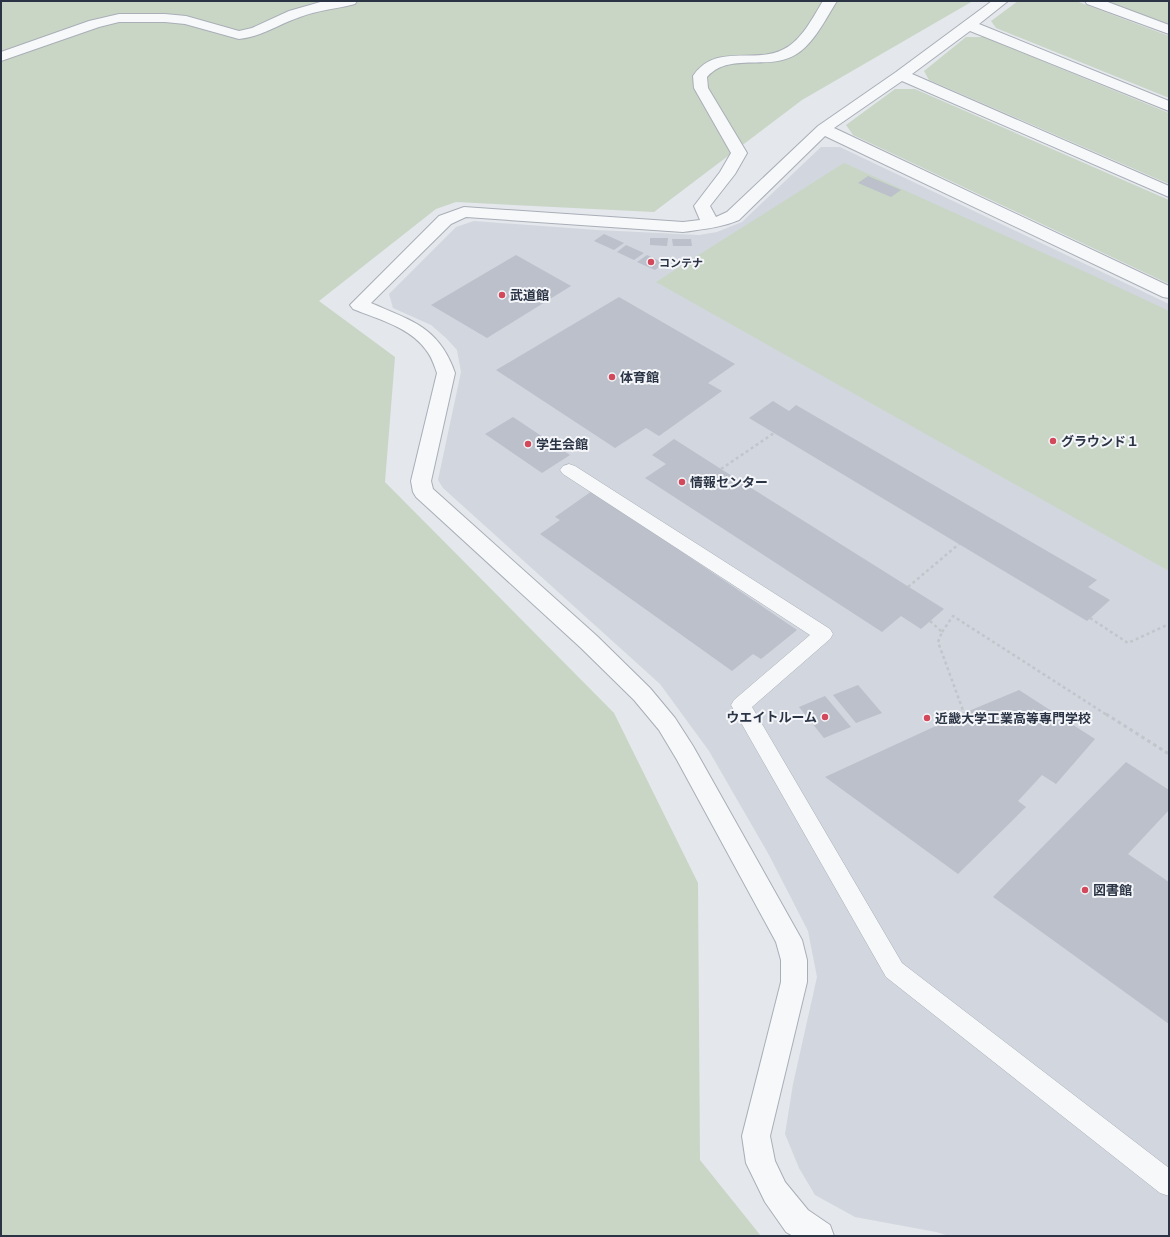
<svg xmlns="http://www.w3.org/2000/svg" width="1170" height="1237" font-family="'Noto Sans','Noto Sans JP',sans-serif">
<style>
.built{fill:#d2d6de}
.green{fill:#c9d6c5}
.building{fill:#bbc0ca}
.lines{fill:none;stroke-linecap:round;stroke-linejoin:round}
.lane-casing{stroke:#a9aeb7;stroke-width:1}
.street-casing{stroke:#a9aeb7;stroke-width:2}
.path-far1{stroke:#c2c5cb;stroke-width:2.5;stroke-dasharray:3 3;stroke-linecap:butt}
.path{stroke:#c2c5cb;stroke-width:3;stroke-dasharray:3.5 3.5;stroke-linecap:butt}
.lane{fill:#f7f8fa;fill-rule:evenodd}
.street{fill:#f7f8fa;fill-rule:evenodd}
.poi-dot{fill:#d1495b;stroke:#f4f6f9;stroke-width:1.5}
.labels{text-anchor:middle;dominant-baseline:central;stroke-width:4;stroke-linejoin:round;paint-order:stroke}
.far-poi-label{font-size:11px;font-weight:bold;fill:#2b3445;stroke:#f4f6f9;text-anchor:start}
.poi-label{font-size:13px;font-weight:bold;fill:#2b3445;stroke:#f4f6f9;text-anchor:start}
</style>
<rect width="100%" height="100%" fill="#e4e7ec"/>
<path class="built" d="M821,147H840L1169,304V1236H949L936,1232L855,1217L815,1195L799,1168L785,1134L793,1084L817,977L808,931L769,855L709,751L660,684L443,488L438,480L461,372L457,350L446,338L431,325L393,308L389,294L456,227L474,221L597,230L699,235L717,232L742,222Z"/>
<g class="green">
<path d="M1,1H973L802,100L654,212L456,202L436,209L319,301L395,357L385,482L614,713L698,883L700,1160L761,1236H1Z"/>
<path d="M1018,1H1076L1169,36V98L996,28L991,21Z"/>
<path d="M1106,1H1169V25Z"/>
<path d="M966,37H984L1169,113V184L929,80L924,71Z"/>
<path d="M895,89H915L1169,200V284L853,135L846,125Z"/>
<path d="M844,163L1090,274L1169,311V571L656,282Z"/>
</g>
<g class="building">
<path d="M868,176L901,190L891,197L858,183Z"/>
<path d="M604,234L624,243L614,250L594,241Z"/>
<path d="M650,238H668L667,246L650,245Z"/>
<path d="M672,239H691L692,246H673Z"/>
<path d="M626,245L644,253L634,260L617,252Z"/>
<path d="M516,255L571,286L487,338L431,305Z"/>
<path d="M647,255L664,263L655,270L637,262Z"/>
<path d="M619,297L735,364L708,383L722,391L659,436L646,428L615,448L496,370Z"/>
<path d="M773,401L789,411L796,405L1097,580L1088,587L1110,600L1087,621L749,418Z"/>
<path d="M513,417L570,455L542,473L485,434Z"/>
<path d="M674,439L721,469L944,609L921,629L901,616L882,632L645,478L666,464L652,455Z"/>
<path d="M592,491L797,630L761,659L753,654L732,671L540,534L560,520L555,517Z"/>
<path d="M858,685L882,713L856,723L833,695Z"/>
<path d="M1019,690L1095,739L1056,784L1042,775L1018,801L1026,807L958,874L825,777L964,713Z"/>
<path d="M825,696L851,727L824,738L799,707Z"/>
<path d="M1126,762L1169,790V810L1128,854L1169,882V1024L993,897Z"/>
</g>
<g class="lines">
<g class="lane-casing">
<path id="lane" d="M569,464L575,466L830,629L833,634L830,639L752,707L902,963L1169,1168V1196L1160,1193L886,977L731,705L734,700L810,635L563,474L560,470L563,466Z"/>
</g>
<g class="street-casing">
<g id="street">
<path d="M324,1H357L355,4C336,9 318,10 300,17C279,24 261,37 239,39L185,24L165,22H119L99,27L1,61V52L89,21L119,14H165L186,16L239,31L252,28L289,11Z"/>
<path d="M823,1H837C826,18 814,44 795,55C768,71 729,52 707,77L708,88L747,153L735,174L710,206L716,217L727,212L818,126L896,72L992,1H1008L979,24L1169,101V111L970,31L912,74L1169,186V197L902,81L834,128L1169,286V298L1163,297L825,136L739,220C720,228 703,229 683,232L466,217L451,224L371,303C412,321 439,327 455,373L431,481L433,489L597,636L650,688L675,718L693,746L802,940L807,960V982L770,1136L775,1161L785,1182L808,1210L830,1225L834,1236H793L786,1232L765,1202L746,1163L742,1136L781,982V960L776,942L677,760L659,730L634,700L581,648L416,497L413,492L411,481L437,373C434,365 432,357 426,350C410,327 377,319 353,309L350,305L439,216L464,207L683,222L700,220L694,206L720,172L731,153L694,88L693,76C716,42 754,65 784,49C802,40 813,17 823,1Z"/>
<path d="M1085,1H1105L1169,25V34L1087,4Z"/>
</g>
</g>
<g class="path-far1">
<path d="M721,469L774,433"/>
<path d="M908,587L959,544"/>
<path d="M1090,618L1128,643L1169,624"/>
<path d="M930,621L942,632L938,642L964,713"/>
<path d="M942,632L953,616L1107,715"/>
</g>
<path class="path" d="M1106,714L1169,754"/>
<use href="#lane" class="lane"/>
<use href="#street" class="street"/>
</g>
<g class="poi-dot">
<circle cx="651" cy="262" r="4"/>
<circle cx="502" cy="295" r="4"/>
<circle cx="612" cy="377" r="4"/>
<circle cx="1053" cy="441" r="4"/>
<circle cx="528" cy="444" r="4"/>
<circle cx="682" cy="482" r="4"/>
<circle cx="825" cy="717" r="4"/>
<circle cx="927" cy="718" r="4"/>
<circle cx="1085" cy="890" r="4"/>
</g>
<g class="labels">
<g class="far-poi-label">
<text x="659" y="262">コンテナ</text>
</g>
<g class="poi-label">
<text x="510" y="295">武道館</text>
<text x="620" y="377">体育館</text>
<text x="1061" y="441">グラウンド１</text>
<text x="536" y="444">学生会館</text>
<text x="690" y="482">情報センター</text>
<text x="817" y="717" text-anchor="end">ウエイトルーム</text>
<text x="935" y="718">近畿大学工業高等専門学校</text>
<text x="1093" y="890">図書館</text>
</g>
</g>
<rect width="1170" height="1237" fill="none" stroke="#2b3445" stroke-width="4"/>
</svg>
